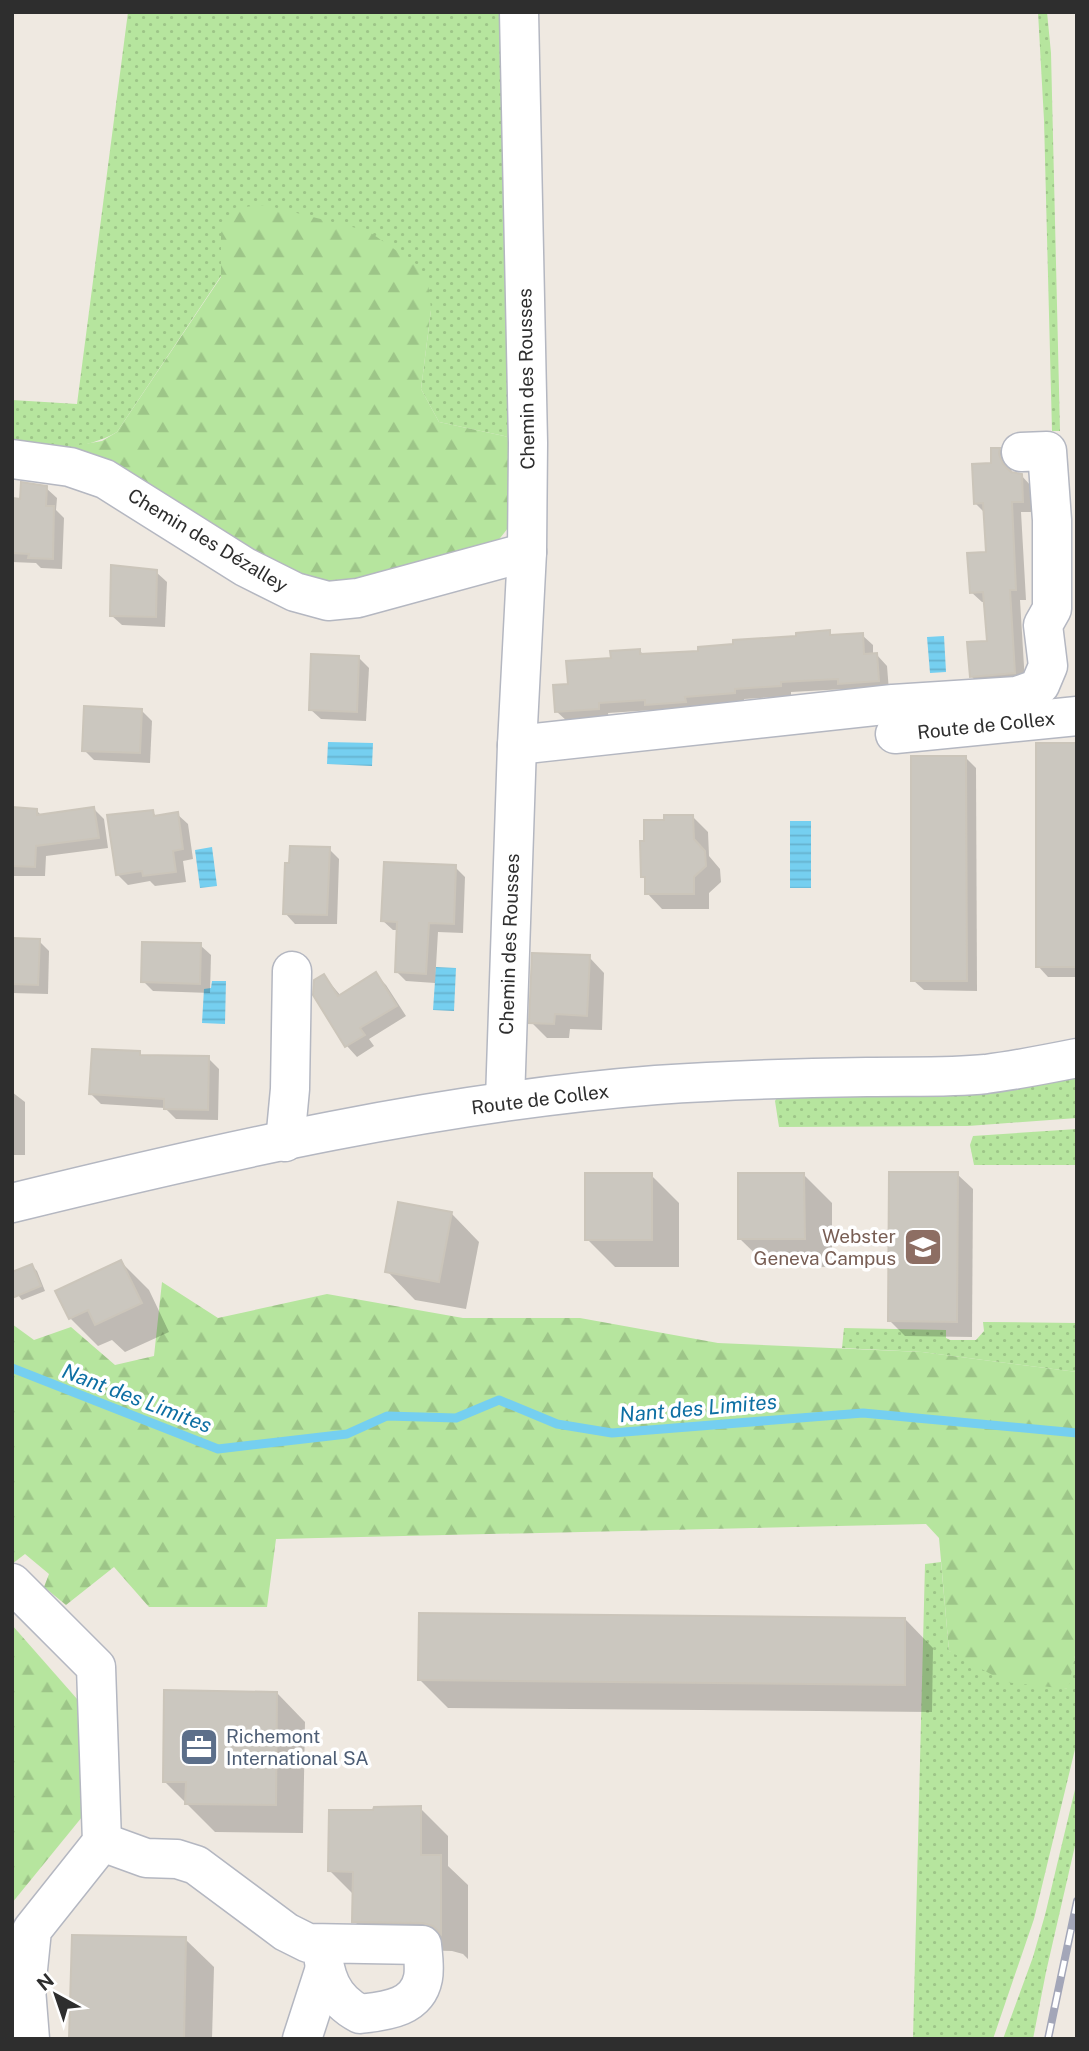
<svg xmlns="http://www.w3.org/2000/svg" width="1089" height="2051" font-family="'Public Sans',sans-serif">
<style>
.grass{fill:url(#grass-dots)}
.forest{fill:url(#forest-firs)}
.water{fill:url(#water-rules)}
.shadow{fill:#0003}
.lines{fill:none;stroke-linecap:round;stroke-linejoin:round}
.stream{stroke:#75cff0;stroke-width:9}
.building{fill:#cbc7bf;stroke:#cbc5ba;stroke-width:2}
.minor-casing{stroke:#b4b7c1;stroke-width:41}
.minor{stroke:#fff;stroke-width:38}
.rail-casing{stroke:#a3a6b8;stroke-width:8}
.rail{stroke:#fff;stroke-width:5;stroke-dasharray:16;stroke-linecap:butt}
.labels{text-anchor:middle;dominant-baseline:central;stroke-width:7;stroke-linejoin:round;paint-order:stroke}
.street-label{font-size:19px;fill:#2e2e2e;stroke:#fff}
.education-label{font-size:19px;fill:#785e54;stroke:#fff;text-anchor:end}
.service-label{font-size:19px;fill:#4e5e75;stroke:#fff;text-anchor:start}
.water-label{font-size:21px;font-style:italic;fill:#0d6fa3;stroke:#fff}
</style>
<defs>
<pattern id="grass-dots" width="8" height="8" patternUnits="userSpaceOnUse" patternTransform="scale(1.75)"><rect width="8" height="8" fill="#b6e59e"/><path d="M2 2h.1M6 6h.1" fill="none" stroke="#9dc588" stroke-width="1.8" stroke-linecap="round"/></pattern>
<pattern id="forest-firs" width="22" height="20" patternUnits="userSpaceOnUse" patternTransform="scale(1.75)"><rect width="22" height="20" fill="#b6e59e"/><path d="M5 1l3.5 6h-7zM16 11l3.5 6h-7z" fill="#9dc588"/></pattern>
<pattern id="water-rules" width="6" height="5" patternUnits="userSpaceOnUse" patternTransform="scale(1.75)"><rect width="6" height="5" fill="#75cff0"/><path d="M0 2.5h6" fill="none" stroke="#66b2ce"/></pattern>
</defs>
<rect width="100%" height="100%" fill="#efe9e1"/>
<g class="grass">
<path d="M128,12H507L514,438L439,422L421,389L431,310L221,233V276L117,432C86,450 47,450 12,453V400L77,404Z"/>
<path d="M1038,12H1047L1051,53L1060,431H1052L1044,120Z"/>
<path d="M1077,1074V1118L968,1126L779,1127L775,1101L779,1094Z"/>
<path d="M1077,1129V1165H974L970,1145L973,1136Z"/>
<path d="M983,1322L1077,1323V1372L922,1352L842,1348L844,1328L946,1330V1338L950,1340H976L984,1331Z"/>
<path d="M941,1562L949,1651L1067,1689L1077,1646V1741L1034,1919L993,2039H913L925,1564Z"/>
<path d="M1077,1781V1837L1046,1972L1033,2039H1003L1033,1957L1045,1915Z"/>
</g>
<g class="forest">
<path d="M265,205L368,231L416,264L428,278L431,310L421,389L439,422L514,438L508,528L490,551L369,584L317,586L61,448L102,441L117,432L221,277V233L234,208Z"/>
<path d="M162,1282L218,1318L327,1294L463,1318H580L718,1343L922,1352L1077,1372V1646L1068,1689L1005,1682L949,1651L939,1538L926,1524L276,1539L267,1607H149L114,1567L66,1605L44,1587L49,1574L25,1554L12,1564V1324L34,1340L71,1327L115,1365L154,1356Z"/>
<path d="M12,1625L85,1708L82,1817L12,1903Z"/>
</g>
<g class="water">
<path d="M944,636L946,672L930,673L927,637Z"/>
<path d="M328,742L373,743L372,766L327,764Z"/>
<rect x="790" y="821" width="21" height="67"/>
<path d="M212,847L217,886L200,888L195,850Z"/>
<path d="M436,967L456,968L454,1011L433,1010Z"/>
<path d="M212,981H226L225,1024L202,1023L204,989L211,988Z"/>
</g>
<g class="shadow">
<path d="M1000,449L1010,460L1012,473L1021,475L1031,486L1032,512H1021L1026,600H1020L1025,683L982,687L971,676L989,642L986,602H982L971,592L988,554L985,513L975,503Z"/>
<path d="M46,488L57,498L56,510L64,518L62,569L41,568L36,563L12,562V500H22Z"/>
<path d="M156,572L167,582L165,627L122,625L111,615Z"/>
<path d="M829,632L833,636L862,635L873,645V655H877L887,666L889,691L850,694L845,689L791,692V696L744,699V703L657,714L653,710L608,713L609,719L567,721L556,711L570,685L612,660L640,651L645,656L700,652Z"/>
<path d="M358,657L369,668L366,721L321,719L310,709Z"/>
<path d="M141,710L152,721L150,763L94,760L84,750Z"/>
<path d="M1077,744V977H1048L1038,966Z"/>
<path d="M965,757L976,768L977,991L924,990L913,980Z"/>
<path d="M12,809L36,810L42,816L94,809L104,819L108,848L46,856L45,876H12Z"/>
<path d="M152,812L157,817L177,814L188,824L193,859L183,861L186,882L155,886L150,881L128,885L117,874Z"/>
<path d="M693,817L708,832L709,856L720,869L721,882L709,893V909H662L647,893V881L642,876L666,821Z"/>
<path d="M329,849L339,859L337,924H295L285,913Z"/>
<path d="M455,867L465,877L463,933L438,932L435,983L406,981L397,972L399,930H393L383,921Z"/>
<path d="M12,940L39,941L49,951L48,994L12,993Z"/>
<path d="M200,945L211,955L210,993L153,991L143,981Z"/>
<path d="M589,957L604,973L602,1030L570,1029L569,1038H547L531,1022Z"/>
<path d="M376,975L386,985L406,1016L369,1039L374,1046L357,1057L347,1046L315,995L324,976L341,996Z"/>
<path d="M139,1053L143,1057L208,1058L219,1069L218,1120L176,1119L165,1108L101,1104L91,1094Z"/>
<path d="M12,1092L25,1102V1155H12Z"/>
<path d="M957,1174L973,1189L972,1337L905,1336L890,1321Z"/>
<path d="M651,1175L679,1203V1267H615L587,1239Z"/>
<path d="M804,1175L832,1203V1267L768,1266L739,1238Z"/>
<path d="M451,1213L479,1242L466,1309L415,1300L387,1271Z"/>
<path d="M121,1262L149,1290L169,1332L125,1352L112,1340L98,1346L70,1318Z"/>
<path d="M32,1266L37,1271L45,1291L22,1300L18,1295Z"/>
<path d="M905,1619L933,1648L932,1712L448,1708L420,1680Z"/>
<path d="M277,1693L305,1722L303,1833L215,1832L165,1782Z"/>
<path d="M420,1808L448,1836V1866L468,1885V1959L463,1954L452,1951L382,1949L354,1921V1895L330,1871L375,1811Z"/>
<path d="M185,1939L214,1967L212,2039H71Z"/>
</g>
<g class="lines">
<path class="stream" d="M12,1368L218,1449L347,1434L387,1416L456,1418L499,1400L557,1424L612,1433L863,1413L1077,1433"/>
</g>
<g class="building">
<path d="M991,448H1000L999,454L1003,464L1011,472L1022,474L1023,502H1012L1016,590H1010L1015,673L970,677L967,642L987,641L983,592L970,593L967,553L986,552L983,503L974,504L972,464L991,463Z"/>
<path d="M21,482L47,486L46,506H54L53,559L28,558L29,554L12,553V498L20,499Z"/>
<path d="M111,565L157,570L156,617L110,616Z"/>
<path d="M830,630V635L863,633L864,654L877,653L879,681L838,684V679L781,682V686L735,689V693L685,697L686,702L645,705V700L599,703V709L555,712L553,685L568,684L566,661L611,658L610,651L640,649V654L698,651V647L733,644V640L796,636V633Z"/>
<path d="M311,654L359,656L357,712L309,710Z"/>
<path d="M84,706L142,709L140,753L82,751Z"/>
<rect x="1036" y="743" width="41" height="224"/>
<path d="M911,756H966L967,981H911Z"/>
<path d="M12,807L37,809V815L94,807L99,838L36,846L35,867L12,866Z"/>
<path d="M153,810L154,816L178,812L183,849L173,851L176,872L143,876L142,871L116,875L107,815Z"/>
<path d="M664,815H693L694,839L705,851L706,866L694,877V894H645V877H641L640,841H644V820H664Z"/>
<path d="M290,846L330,847L327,915L283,914L285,863H289Z"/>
<path d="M384,862L456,865L454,924L429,923L426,974L395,972L397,922L381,921Z"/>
<path d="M12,938L40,939L38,985L12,984Z"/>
<path d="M142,942L201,943L200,984L141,982Z"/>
<path d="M532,953L590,955L587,1016L555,1014L554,1024L529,1023Z"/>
<path d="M376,972L397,1006L360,1028L365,1035L345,1047L313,995L314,980L324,974L338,996Z"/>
<path d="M92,1049L140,1051V1055L209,1056L208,1110L164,1109V1099L89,1094Z"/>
<path d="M889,1172H958L957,1322L888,1321Z"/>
<rect x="585" y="1173" width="67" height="67"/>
<path d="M738,1173H804L805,1239H738Z"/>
<path d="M398,1202L452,1212L439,1282L385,1272Z"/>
<path d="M121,1260L142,1303L95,1325L88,1310L69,1319L55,1291Z"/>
<path d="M32,1264L41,1286L12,1298V1272Z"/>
<path d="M419,1613L905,1618V1685L418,1680Z"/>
<path d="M164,1690L277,1692L276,1805L185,1804L186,1782H163Z"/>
<path d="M421,1806V1855H441V1934L433,1926L422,1923L352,1922L353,1872L328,1871L329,1810H373L374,1807Z"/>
<path d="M72,1935L186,1937L184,2039H69Z"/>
</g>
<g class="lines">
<g class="minor-casing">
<g id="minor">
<path d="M12,459L70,467L105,479L245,567L295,592L328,601L358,598L527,552"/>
<path d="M895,734L1077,716"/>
<path d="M517,745L893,704L1017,696L1034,690L1040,685L1048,666L1043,625L1052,609V520L1047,451L1021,452"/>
<path d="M505,1100L517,745L527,552L528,443L519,12"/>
<path d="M285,1142L290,1089L292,971"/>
<path d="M12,1203C224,1151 439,1102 656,1085C726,1080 797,1078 867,1077C906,1076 947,1078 986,1074C1017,1070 1047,1064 1077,1058"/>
<path d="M12,1583L96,1667L102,1842L32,1930L26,1989L30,2039"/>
<path d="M102,1842L146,1858L177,1859L196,1865L286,1932L308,1943L422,1945C423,1955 425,1968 423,1978C417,2009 384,2011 360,2014C331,1999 324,1975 322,1945"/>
<path d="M302,2039L324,1971"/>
</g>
</g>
<use href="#minor" class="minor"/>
<g class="rail-casing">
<path id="rail" d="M1048,2039L1077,1901"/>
</g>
<use href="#rail" class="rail"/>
</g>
<defs>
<g id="university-square" transform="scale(2.0125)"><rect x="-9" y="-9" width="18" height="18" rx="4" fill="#8d6e63" stroke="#fff"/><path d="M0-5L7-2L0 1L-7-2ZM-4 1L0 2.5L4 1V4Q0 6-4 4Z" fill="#fff"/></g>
<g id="office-square" transform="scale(2.0125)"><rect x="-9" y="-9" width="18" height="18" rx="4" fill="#5c6f8a" stroke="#fff"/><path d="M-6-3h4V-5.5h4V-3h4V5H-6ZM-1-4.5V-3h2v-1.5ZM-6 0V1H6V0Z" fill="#fff"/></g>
</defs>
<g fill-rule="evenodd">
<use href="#university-square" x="923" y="1247"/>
<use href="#office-square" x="199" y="1747"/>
</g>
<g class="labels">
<g class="street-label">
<text transform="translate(526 379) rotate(-91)">Chemin des Rousses</text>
<text transform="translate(208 540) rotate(31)">Chemin des Dézalley</text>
<text transform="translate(986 725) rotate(-6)">Route de Collex</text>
<text transform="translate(509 944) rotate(-88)">Chemin des Rousses</text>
<text transform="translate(540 1099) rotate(-7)">Route de Collex</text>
</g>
<g class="education-label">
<text x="896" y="1236">Webster<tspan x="896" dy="22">Geneva Campus</tspan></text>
</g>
<g class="service-label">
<text x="226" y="1736">Richemont<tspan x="226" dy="22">International SA</tspan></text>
</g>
<g class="water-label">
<text transform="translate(137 1398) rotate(21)">Nant des Limites</text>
<text transform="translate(698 1408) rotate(-5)">Nant des Limites</text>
</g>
</g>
<rect width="1089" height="2051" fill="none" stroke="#2e2e2e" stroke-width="28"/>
<g transform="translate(56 1995) rotate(320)" stroke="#ffffff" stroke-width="5" paint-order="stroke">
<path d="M0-5L12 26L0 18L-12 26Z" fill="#2e2e2e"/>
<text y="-10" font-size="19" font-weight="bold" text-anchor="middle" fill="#2e2e2e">N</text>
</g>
</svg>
